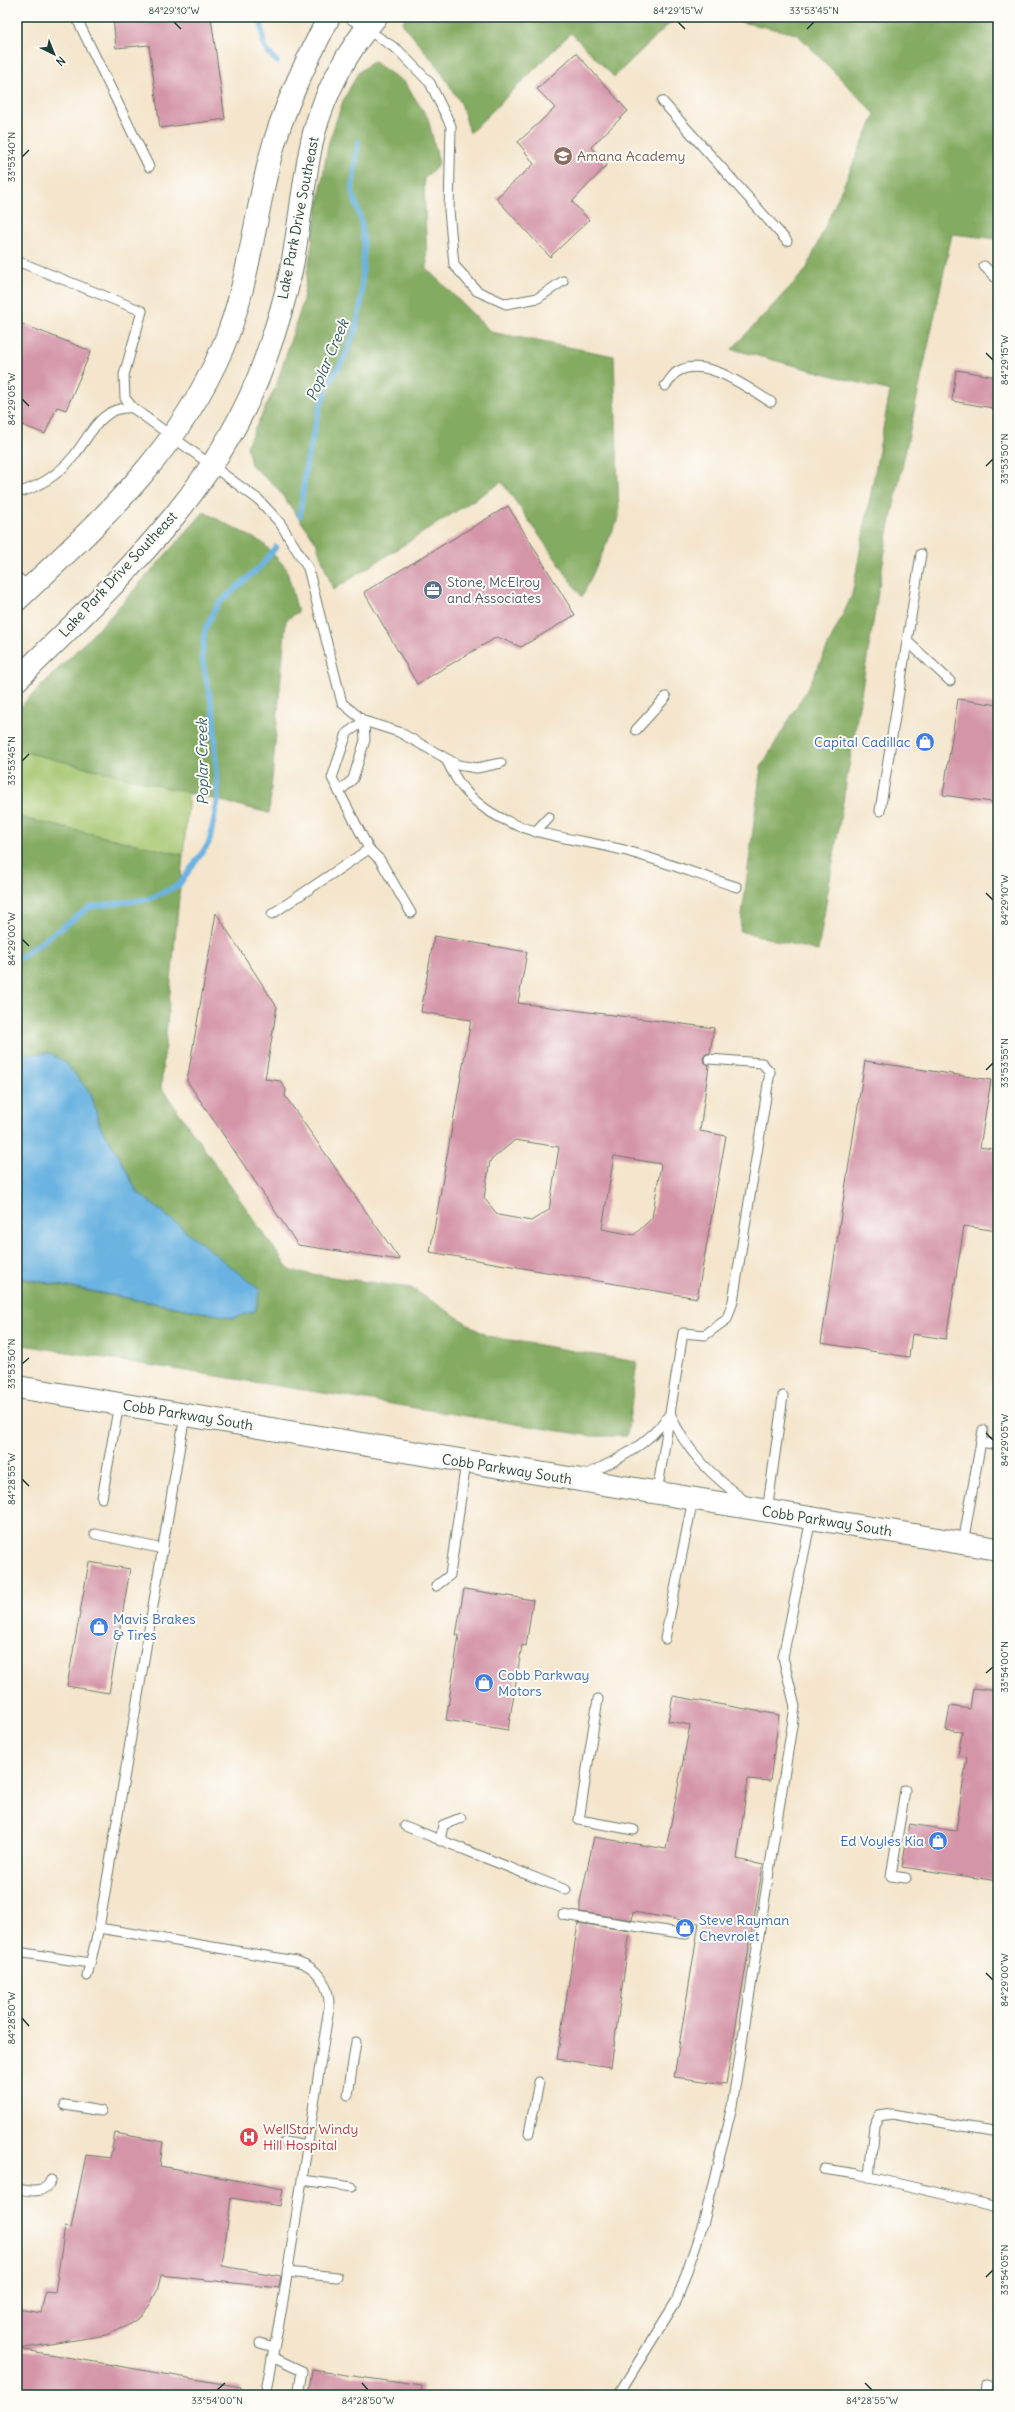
<svg xmlns="http://www.w3.org/2000/svg" width="1015" height="2412" font-family="Delius,sans-serif">
<style>
.green{fill:#a5c66f;stroke:#628252}
.forest{fill:#84ab62;stroke:#52744b}
.water{fill:#69b2e1;stroke:#44788a}
.lines{fill:none;stroke-linecap:round;stroke-linejoin:round}
.stream{stroke:#69b2e1;stroke-width:5.5}
.building{fill:#d495a8;fill-rule:evenodd}
.service-casing{stroke:#6a7869;stroke-width:11}
.tertiary-casing{stroke:#6a7869;stroke-width:24}
.primary-casing{stroke:#6a7869;stroke-width:24}
.service{stroke:#fff;stroke-width:9}
.tertiary{stroke:#fff;stroke-width:22}
.primary{stroke:#fff;stroke-width:22}
.ticks{fill:none;stroke:#1f3d34;stroke-width:1.5}
.labels{text-anchor:middle;dominant-baseline:central;stroke-width:4;stroke-linejoin:round;paint-order:stroke}
.education-label{font-size:14px;fill:#785e54;stroke:#fdfcf7;text-anchor:start}
.street-label{font-size:14px;fill:#1f3d34;stroke:#fdfcf7}
.service-label{font-size:14px;fill:#4e5e75;stroke:#fdfcf7;text-anchor:start}
.shop-label{font-size:14px;fill:#366cbe;stroke:#fdfcf7;text-anchor:start}
.health-label{font-size:14px;fill:#be3a42;stroke:#fdfcf7;text-anchor:start}
.water-label{font-size:15px;font-style:italic;fill:#356068;stroke:#fdfcf7}
.neatline{fill:none;stroke:#1f3d34;stroke-width:1.5}
.ticks-label{font-size:10px;text-anchor:middle;fill:#1f3d34}
</style>
<rect width="100%" height="100%" fill="#fdfcf7"/>
<filter id="ink" filterUnits="userSpaceOnUse"><feTurbulence type="fractalNoise" baseFrequency=".025" numOctaves="2"/><feDisplacementMap in="SourceGraphic" scale="8" xChannelSelector="R" yChannelSelector="G"/><feConvolveMatrix kernelMatrix="1 2 1 2 8 2 1 2 1" color-interpolation-filters="sRGB"/></filter>
<filter id="wash" filterUnits="userSpaceOnUse"><feTurbulence type="fractalNoise" baseFrequency=".012" numOctaves="4" result="noise"/><feDisplacementMap in="SourceGraphic" scale="16" xChannelSelector="R" yChannelSelector="G"/><feGaussianBlur stdDeviation="0.9" result="paint"/><feColorMatrix in="noise" values="0 0 0 0 0 0 0 0 0 0 0 0 0 0 0 0 0 1.4 0 .05"/><feComposite in="paint" operator="in"/></filter>
<g filter="url(#wash)">
<rect width="100%" height="100%" fill="#f4e5cc"/>
<path class="green" d="M17,750L189,793L183,855L17,817Z"/>
<g class="forest">
<path d="M406,17H676L614,77L571,33L470,133L461,103L437,66L402,23Z"/>
<path d="M718,17H998V239L952,234L888,533L818,951L740,931L761,767L809,686L852,595L890,391L732,349L806,270L875,114L797,34Z"/>
<path d="M373,61L405,83L428,118L439,164L424,179L427,269L491,332L614,356L619,517L582,597L502,482L333,590L316,542L277,488L251,465L247,445L276,386L302,305L328,145L343,101L358,73Z"/>
<path d="M204,512L263,543L286,568L298,612L286,620L269,813L17,750V710L106,621Z"/>
<path d="M17,817L183,855L161,1087L290,1271L411,1288L487,1336L637,1362L627,1436H591L17,1344L21,1279L234,1318L259,1290L137,1192L118,1154L100,1126L91,1094L17,1060Z"/>
</g>
<path class="water" d="M49,1053L65,1062L91,1094L100,1126L118,1154L137,1192L260,1290L255,1311L234,1318L17,1277V1060L24,1054Z"/>
<g class="lines">
<g class="stream">
<path d="M261,17L264,47L277,62"/>
<path d="M300,516L306,465L319,410L329,383L344,358L355,332L361,304L364,247L361,219L352,192L358,142"/>
<path d="M17,960L90,907L149,899L179,885L209,843L218,800L214,716L202,658L205,629L218,604L261,566L276,547"/>
</g>
</g>
<g id="blocks">
<g class="building">
<path d="M113,17H211L225,119L160,128L149,45L116,48Z"/>
<path d="M576,53L628,111L591,147L607,165L572,202L589,220L550,257L496,198L534,164L518,142L555,108L537,89Z"/>
<path d="M17,322L91,351L66,410L57,407L45,434L17,423Z"/>
<path d="M956,370L998,377V409L952,401Z"/>
<path d="M508,506L575,615L521,647L497,637L417,684L364,592Z"/>
<path d="M958,699L998,705V803L943,795Z"/>
<path d="M216,913L277,1007L265,1079L281,1081L286,1090L285,1096L400,1260L298,1245L187,1081Z"/>
<path d="M434,936L527,952L518,1003L714,1028L710,1053L706,1054L703,1058L704,1062L709,1065L700,1131L726,1136L697,1298L430,1252L471,1020L421,1012ZM515,1140L559,1147L549,1210L531,1221L498,1215L484,1198L490,1161ZM614,1156L661,1164L652,1218L634,1235L602,1229Z"/>
<path d="M865,1061L991,1080L980,1147L998,1150V1231L964,1226L946,1339L912,1334L909,1357L821,1343Z"/>
<path d="M89,1562L130,1569L109,1693L67,1686Z"/>
<path d="M464,1589L533,1600L526,1646L522,1645L508,1730L446,1720L459,1635H456Z"/>
<path d="M973,1688L998,1691V1881L902,1867L909,1824L956,1831L967,1757L958,1756L962,1732L946,1730L950,1706L970,1709Z"/>
<path d="M673,1696L779,1715L770,1781L748,1779L737,1859L763,1865L726,2084L674,2077L699,1923L633,1912L632,1920L580,1912V1902L594,1837L666,1849L690,1725L668,1721Z"/>
<path d="M578,1923L630,1931L611,2067L557,2059Z"/>
<path d="M115,2133L163,2142L160,2166L283,2189L280,2206L231,2198L222,2266L281,2276L279,2288L161,2275L157,2291L149,2306L139,2318L125,2327L106,2335L19,2349L241,2387L240,2395H17V2309L41,2313L45,2292L55,2293L65,2227L71,2228L86,2155L110,2158Z"/>
<path d="M312,2370L422,2386L421,2395H308Z"/>
</g>
</g>
</g>
<g filter="url(#ink)">
<use href="#blocks" fill-opacity="0" stroke="#6a7869" stroke-width="1"/>
<g class="lines">
<g class="service-casing">
<g id="service">
<path d="M76,17L149,167"/>
<path d="M348,17L398,50L430,83L451,126L449,210L454,265L477,291L506,304L538,298L563,281"/>
<path d="M662,101L787,241"/>
<path d="M17,261L142,311L124,375L125,398L133,408L259,500L280,523L308,568L342,703L364,721L399,732L458,765L477,768L501,763"/>
<path d="M984,266L998,280"/>
<path d="M665,386C669,382 673,374 677,372C705,355 747,388 771,402"/>
<path d="M17,493C39,487 58,475 73,457C90,436 101,405 133,408"/>
<path d="M17,577L30,588"/>
<path d="M907,641L950,681"/>
<path d="M364,721L347,733L332,778L369,849L380,860L411,913"/>
<path d="M636,730L666,697"/>
<path d="M446,759C451,769 456,780 463,788C503,837 571,836 627,851C664,862 700,875 737,887"/>
<path d="M339,792L353,779L365,740L364,721"/>
<path d="M880,811L921,554"/>
<path d="M535,832L549,817"/>
<path d="M272,914L369,849"/>
<path d="M670,1413C685,1451 713,1476 745,1501"/>
<path d="M981,1442L998,1445"/>
<path d="M583,1476C614,1462 649,1445 668,1416"/>
<path d="M657,1493L683,1333L705,1335L727,1319L733,1301L770,1072L762,1063L709,1059"/>
<path d="M102,1498L119,1404"/>
<path d="M767,1512L783,1396"/>
<path d="M95,1534L163,1549"/>
<path d="M963,1543L983,1430"/>
<path d="M436,1586L450,1575L466,1462"/>
<path d="M665,1639L693,1499"/>
<path d="M598,1699L579,1820L634,1830"/>
<path d="M905,1790L891,1876L906,1878"/>
<path d="M405,1826L566,1890"/>
<path d="M440,1841L443,1825L461,1818"/>
<path d="M563,1915L686,1934"/>
<path d="M99,1928L296,1961C318,1967 330,1985 329,2008L282,2307L265,2395"/>
<path d="M17,1952L90,1963"/>
<path d="M87,1976L99,1928L185,1415"/>
<path d="M348,2095L356,2042"/>
<path d="M65,2105L101,2111"/>
<path d="M529,2133L539,2082"/>
<path d="M285,2142L308,2146"/>
<path d="M824,2169L857,2174L998,2207"/>
<path d="M869,2177L874,2125L879,2116L892,2114L998,2132"/>
<path d="M303,2180L352,2187"/>
<path d="M17,2189C31,2191 44,2195 51,2180"/>
<path d="M287,2272L337,2277"/>
<path d="M260,2343L274,2347"/>
<path d="M272,2357L302,2371L298,2395"/>
<path d="M618,2395L677,2300L704,2221L732,2106L795,1707L783,1657L811,1519"/>
<path d="M985,2395L986,2383"/>
</g>
</g>
<g class="tertiary-casing">
<g id="tertiary">
<path d="M17,600C99,522 176,455 222,349C248,289 254,221 270,158C283,108 306,62 329,17"/>
<path d="M17,680C113,585 221,489 266,357C276,329 285,300 291,271C300,225 303,178 314,133C325,92 348,49 376,17"/>
</g>
</g>
<g class="primary-casing">
<path id="primary" d="M17,1387L998,1549"/>
</g>
<use href="#service" class="service"/>
<use href="#tertiary" class="tertiary"/>
<use href="#primary" class="primary"/>
</g>
</g>
<path class="ticks" d="M174,22L181,29M678,22L685,29M807,29L814,22M22,157L29,150M986,353L993,360M22,399L29,406M986,466L993,459M22,761L29,754M986,893L993,900M22,939L29,946M986,1070L993,1063M22,1364L29,1358M986,1433L993,1440M22,1479L29,1486M986,1673L993,1667M986,1973L993,1980M22,2018L29,2026M986,2277L993,2270M362,2383L368,2390M865,2383L872,2390M217,2390L225,2383"/>
<defs>
<g id="school-disc" transform="scale(1)"><circle r="9.5" fill="#8d6e63" stroke="#fdfcf7"/><path d="M0-5L7-2L0 1L-7-2ZM-4 1L0 2.5L4 1V4Q0 6-4 4Z" fill="#fff"/></g>
<g id="office-disc" transform="scale(1)"><circle r="9.5" fill="#5c6f8a" stroke="#fdfcf7"/><path d="M-6-3h4V-5.5h4V-3h4V5H-6ZM-1-4.5V-3h2v-1.5ZM-6 0V1H6V0Z" fill="#fff"/></g>
<g id="shop-disc" transform="scale(1)"><circle r="9.5" fill="#3f7fe0" stroke="#fdfcf7"/><path d="M-5-2.5h2.3a2.7 3.5 0 0 1 5.4 0H5L5.5 6h-11ZM-1.5-2.5h3a1.5 2.3 0 0 0-3 0Z" fill="#fff"/></g>
<g id="hospital-disc" transform="scale(1)"><circle r="9.5" fill="#e0444e" stroke="#fdfcf7"/><path d="M-5-5h3v3.5h4V-5h3V5h-3V1.5h-4V5h-3Z" fill="#fff"/></g>
</defs>
<g fill-rule="evenodd">
<use href="#school-disc" x="563" y="156"/>
<use href="#office-disc" x="433" y="590"/>
<use href="#shop-disc" x="925" y="742"/>
<use href="#shop-disc" x="99" y="1627"/>
<use href="#shop-disc" x="484" y="1683"/>
<use href="#shop-disc" x="938" y="1841"/>
<use href="#shop-disc" x="685" y="1928"/>
<use href="#hospital-disc" x="249" y="2137"/>
</g>
<g class="labels">
<g class="education-label">
<text x="577" y="156">Amana Academy</text>
</g>
<g class="street-label">
<text transform="translate(298 218) rotate(-79)">Lake Park Drive Southeast</text>
<text transform="translate(118 574) rotate(-47)">Lake Park Drive Southeast</text>
<text transform="translate(188 1415) rotate(9)">Cobb Parkway South</text>
<text transform="translate(507 1469) rotate(9)">Cobb Parkway South</text>
<text transform="translate(827 1521) rotate(9)">Cobb Parkway South</text>
</g>
<g class="service-label">
<text x="447" y="582">Stone, McElroy<tspan x="447" dy="16">and Associates</tspan></text>
</g>
<g class="shop-label">
<text x="911" y="742" text-anchor="end">Capital Cadillac</text>
<text x="113" y="1619">Mavis Brakes<tspan x="113" dy="16">&amp; Tires</tspan></text>
<text x="498" y="1675">Cobb Parkway<tspan x="498" dy="16">Motors</tspan></text>
<text x="924" y="1841" text-anchor="end">Ed Voyles Kia</text>
<text x="699" y="1920">Steve Rayman<tspan x="699" dy="16">Chevrolet</tspan></text>
</g>
<g class="health-label">
<text x="263" y="2129">WellStar Windy<tspan x="263" dy="16">Hill Hospital</tspan></text>
</g>
<g class="water-label">
<text transform="translate(327 360) rotate(-67)">Poplar Creek</text>
<text transform="translate(202 762) rotate(-91)">Poplar Creek</text>
</g>
</g>
<rect width="1015" height="2412" fill="none" stroke="#fdfcf7" stroke-width="44"/>
<g transform="translate(54 54) rotate(137)" stroke="#fdfcf7" stroke-width="3" paint-order="stroke">
<path d="M0-3L7 15L0 10L-7 15Z" fill="#1f3d34"/>
<text y="-6" font-size="11" font-weight="bold" text-anchor="middle" fill="#1f3d34">N</text>
</g>
<rect x="22" y="22" width="971" height="2368" class="neatline"/>
<g class="ticks-label">
<text x="174" y="14">84°29'10"W</text>
<text x="678" y="14">84°29'15"W</text>
<text x="814" y="14">33°53'45"N</text>
<text transform="translate(11 157) rotate(-90)" y="4">33°53'40"N</text>
<text transform="translate(1004 360) rotate(-90)" y="4">84°29'15"W</text>
<text transform="translate(11 399) rotate(-90)" y="4">84°29'05"W</text>
<text transform="translate(1004 459) rotate(-90)" y="4">33°53'50"N</text>
<text transform="translate(11 761) rotate(-90)" y="4">33°53'45"N</text>
<text transform="translate(1004 900) rotate(-90)" y="4">84°29'10"W</text>
<text transform="translate(11 939) rotate(-90)" y="4">84°29'00"W</text>
<text transform="translate(1004 1063) rotate(-90)" y="4">33°53'55"N</text>
<text transform="translate(11 1364) rotate(-90)" y="4">33°53'50"N</text>
<text transform="translate(1004 1440) rotate(-90)" y="4">84°29'05"W</text>
<text transform="translate(11 1479) rotate(-90)" y="4">84°28'55"W</text>
<text transform="translate(1004 1667) rotate(-90)" y="4">33°54'00"N</text>
<text transform="translate(1004 1980) rotate(-90)" y="4">84°29'00"W</text>
<text transform="translate(11 2018) rotate(-90)" y="4">84°28'50"W</text>
<text transform="translate(1004 2270) rotate(-90)" y="4">33°54'05"N</text>
<text x="217" y="2404">33°54'00"N</text>
<text x="368" y="2404">84°28'50"W</text>
<text x="872" y="2404">84°28'55"W</text>
</g>
</svg>
